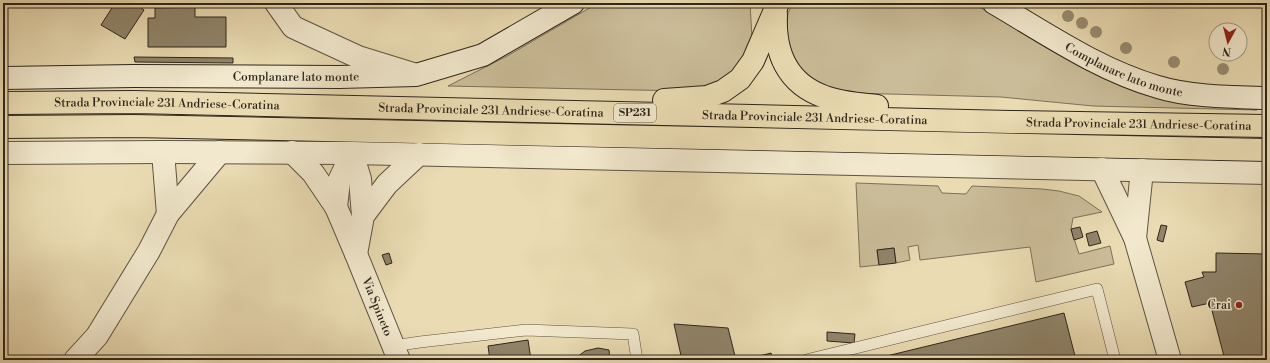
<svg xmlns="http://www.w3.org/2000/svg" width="1270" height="363" font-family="'Libre Bodoni',serif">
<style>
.green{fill:#cabc98;stroke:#7c715a}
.building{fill:#90846a;stroke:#2e261c}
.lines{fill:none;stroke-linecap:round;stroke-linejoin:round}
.lane-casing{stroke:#5d5342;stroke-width:12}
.street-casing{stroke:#5d5342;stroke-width:24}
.secondary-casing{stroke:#2e261c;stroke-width:24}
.highway-casing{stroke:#2e261c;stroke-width:24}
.lane{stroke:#f1e8cd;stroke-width:11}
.street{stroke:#f1e8cd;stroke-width:22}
.secondary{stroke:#f1e8cd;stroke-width:22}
.highway{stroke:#eadbb2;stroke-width:22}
.tree{fill:#988c71}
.poi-dot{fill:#8f2418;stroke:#f1e8cd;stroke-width:1.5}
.labels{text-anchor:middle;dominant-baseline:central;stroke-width:3;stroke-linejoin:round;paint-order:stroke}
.shield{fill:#f1e8cd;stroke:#686051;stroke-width:1}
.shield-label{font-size:11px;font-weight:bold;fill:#2e261c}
.street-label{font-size:12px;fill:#2e261c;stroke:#f1e8cd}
.poi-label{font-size:12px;fill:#2e261c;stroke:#f1e8cd;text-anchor:end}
</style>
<rect width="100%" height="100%" fill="#eadbb2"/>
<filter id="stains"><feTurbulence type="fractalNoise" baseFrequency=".005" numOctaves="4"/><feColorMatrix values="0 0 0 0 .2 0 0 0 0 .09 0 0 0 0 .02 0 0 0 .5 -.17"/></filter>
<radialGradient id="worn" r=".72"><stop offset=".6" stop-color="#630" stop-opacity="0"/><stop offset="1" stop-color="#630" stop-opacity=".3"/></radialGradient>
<g class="green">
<path d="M598,3H750L752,38L739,66L715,84L683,91L448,86L509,55Z"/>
<path d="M793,3H972L1102,76L1154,97L1257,110L1093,106L1001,97L850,93L818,84L795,65L786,42L788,13Z"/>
<path d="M856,183L938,186L942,193L966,194L972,186L1042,189L1059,191L1079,196L1102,212L1073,218L1071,229L1079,254L1110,246L1114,264L1036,282L1030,247L920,260L918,245L908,247L910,260L896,263L894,248L877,250L879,265L860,267Z"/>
</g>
<g class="building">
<path d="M115,3H134L144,10L125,39L101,25Z"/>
<path d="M195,7V17H226V47H148V18H155V8Z"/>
<path d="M134,57L233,58V63L135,62Z"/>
<path d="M1161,225L1167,226L1163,242L1157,240Z"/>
<path d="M1080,227L1083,237L1074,240L1071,229Z"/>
<path d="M1097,231L1101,243L1089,246L1086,234Z"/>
<path d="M894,248L896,263L879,265L877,250Z"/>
<path d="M389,253L392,263L386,265L382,255Z"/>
<path d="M1216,253L1267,254V360H1225L1210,303L1192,307L1185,282L1204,277L1202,272H1216Z"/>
<path d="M1064,313L1076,360H870Z"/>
<path d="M674,324L728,328L736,360H682Z"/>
<path d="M827,332L855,334L854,343L827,341Z"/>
<path d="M528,340L531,360H490L488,346Z"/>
<path d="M598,348L609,350L610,360H573L585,351Z"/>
<path d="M771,353L773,360H743Z"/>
</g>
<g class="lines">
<g class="lane-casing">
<g id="lane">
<path d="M393,346L420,342L526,330L633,334L637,360"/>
<path d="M806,360L1097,289L1115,360"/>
</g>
</g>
<g class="street-casing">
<g id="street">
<path d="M276,3L293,27L358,57L413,74"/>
<path d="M163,152L168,214"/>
<path d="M292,152L313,173L336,207"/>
<path d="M3,153L163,152L352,153L1267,173"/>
<path id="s1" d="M352,153L339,181L336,207L356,254L399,360"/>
<path d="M352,153L360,179L363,216"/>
<path d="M1102,169L1135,238L1170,360"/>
<path d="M1135,238L1142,170"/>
<path d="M356,254L363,216L387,184L419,154"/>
<path d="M75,360L97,336L149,251L168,214L220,152"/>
</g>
</g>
<g class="secondary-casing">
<g id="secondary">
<path id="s2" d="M994,3C1047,34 1099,70 1158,87C1190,97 1234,97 1267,98"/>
<path id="s3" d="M3,78L134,76L339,77L416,75L483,55L573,3"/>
</g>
</g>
<g class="highway-casing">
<g id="highway">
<path d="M776,14C774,53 787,84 825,97C841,103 860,104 877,106"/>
<path d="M664,100L707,97L723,91L740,79L753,61L778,3"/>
<path id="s4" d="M3,103L134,102L1011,122L1267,126"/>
<path d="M3,127L133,126L1267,150"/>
</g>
</g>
<use href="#lane" class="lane"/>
<use href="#street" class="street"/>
<use href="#secondary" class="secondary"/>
<use href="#highway" class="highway"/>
</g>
<g class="tree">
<circle cx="1068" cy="16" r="6"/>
<circle cx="1082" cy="23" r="6"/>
<circle cx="1096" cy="32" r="6"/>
<circle cx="1126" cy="48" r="6"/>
<circle cx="1174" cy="62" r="6"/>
<circle cx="1223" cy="69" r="6"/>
</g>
<circle class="poi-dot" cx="1239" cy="305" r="4"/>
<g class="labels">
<rect class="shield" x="614" y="104" width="42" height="18" rx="3"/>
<g class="shield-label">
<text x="635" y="113">SP231</text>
</g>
<g class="street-label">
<text stroke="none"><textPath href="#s2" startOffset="147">Complanare lato monte</textPath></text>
<text stroke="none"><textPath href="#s3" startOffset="293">Complanare lato monte</textPath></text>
<text stroke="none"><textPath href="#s4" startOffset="164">Strada Provinciale 231 Andriese-Coratina</textPath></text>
<text stroke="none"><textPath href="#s4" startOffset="488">Strada Provinciale 231 Andriese-Coratina</textPath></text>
<text stroke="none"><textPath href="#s4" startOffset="812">Strada Provinciale 231 Andriese-Coratina</textPath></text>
<text stroke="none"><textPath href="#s4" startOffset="1136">Strada Provinciale 231 Andriese-Coratina</textPath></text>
<text stroke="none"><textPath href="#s1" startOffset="165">Via Spineto</textPath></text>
</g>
<g class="poi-label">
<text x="1231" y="305">Crai</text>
</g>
</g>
<rect width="1270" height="363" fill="none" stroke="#eadbb2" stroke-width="16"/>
<rect x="4" y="4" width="1262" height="355" fill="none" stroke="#2e261c" stroke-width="2"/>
<rect x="8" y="8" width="1254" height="347" fill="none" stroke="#2e261c"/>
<g transform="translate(1228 42) rotate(187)"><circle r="19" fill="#f1e8cd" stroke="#a39a86"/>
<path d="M0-3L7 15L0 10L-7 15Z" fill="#8f2418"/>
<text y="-6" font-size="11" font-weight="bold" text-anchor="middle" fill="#2e261c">N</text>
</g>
<rect width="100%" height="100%" filter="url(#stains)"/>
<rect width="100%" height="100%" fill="url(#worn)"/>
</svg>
